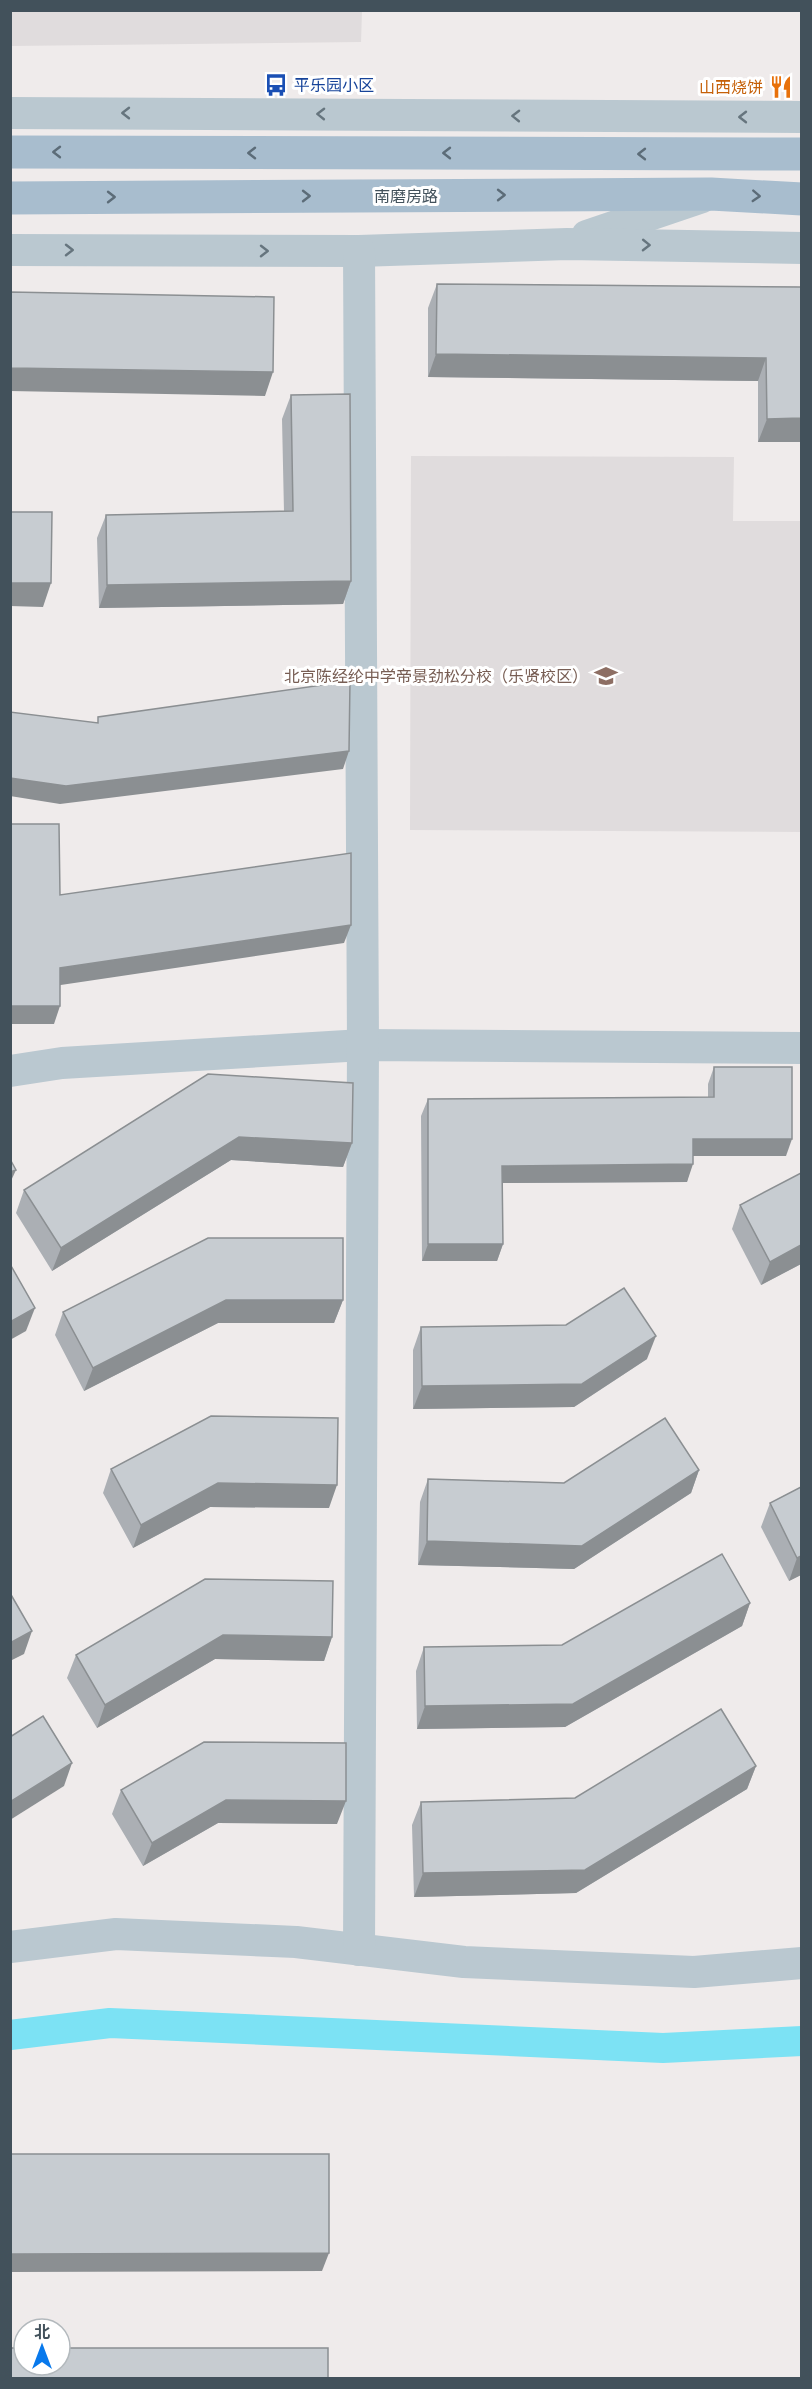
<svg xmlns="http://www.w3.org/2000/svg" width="812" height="2389" font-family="'Asap Condensed','Noto Sans SC',sans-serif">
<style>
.education{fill:#e0dcdd}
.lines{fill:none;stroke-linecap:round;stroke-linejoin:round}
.canal{stroke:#7ce2f4;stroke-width:30}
.minor{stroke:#bac8d0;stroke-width:32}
.major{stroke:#a8bdce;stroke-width:33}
.wall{fill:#abafb4}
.shaded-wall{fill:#8b8f92}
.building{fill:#c7ccd1;stroke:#8b8f92;stroke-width:1.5}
.oneway{stroke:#66757e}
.oneway2{stroke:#5c6c78}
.labels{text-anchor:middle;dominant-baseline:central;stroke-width:6;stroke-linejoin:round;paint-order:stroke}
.transit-label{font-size:16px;fill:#164399;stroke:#fff;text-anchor:start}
.food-label{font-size:16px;fill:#c56008;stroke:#fff;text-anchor:end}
.street-label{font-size:16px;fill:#42515b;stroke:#fff}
.education-label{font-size:16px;fill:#785e54;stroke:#fff;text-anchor:end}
</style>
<rect width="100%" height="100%" fill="#efebeb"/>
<g class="education">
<path d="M10,11H362L361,42L11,46Z"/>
<path d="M411,456L734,457L733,521H801V832L410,830Z"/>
</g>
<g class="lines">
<path class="canal" d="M10,2035L110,2023L663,2048L802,2041"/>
<g class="minor">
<path d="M10,113L802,117"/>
<path d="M587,236L702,197"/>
<path d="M10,250L359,251L567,244L802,248"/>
<path d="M10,1071L62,1063L363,1045L802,1048"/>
<path d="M10,1947L116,1934L296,1942L464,1962L694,1972L802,1963"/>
<path d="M359,1950L363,1045L359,251"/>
</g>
<g class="major">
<path d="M10,152L802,154"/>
<path d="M10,198L711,194L802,199"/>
</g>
</g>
<g class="wall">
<path d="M437,284L801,287V442H758V381L428,377V308Z"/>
<path d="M291,395L351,581L343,604L99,608L97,538L106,515L284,512L282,419Z"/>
<path d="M714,1067L786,1156H693L687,1182L503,1183V1244L497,1261H422L421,1116L428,1099L708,1097V1084Z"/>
<path d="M208,1074L352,1143L343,1167L231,1160L52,1271L16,1213L24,1190Z"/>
<path d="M740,1205L801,1264L761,1285L732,1229Z"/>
<path d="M343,1300L334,1323H218L84,1391L55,1335L63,1312Z"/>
<path d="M421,1327L647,1359L574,1407L413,1409V1350Z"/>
<path d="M111,1469L329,1508L210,1507L133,1548L103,1493Z"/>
<path d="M699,1470L691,1493L574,1569L418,1565L420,1502L428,1479L564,1483Z"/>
<path d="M801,1487V1575L789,1581L761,1527L770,1503Z"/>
<path d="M750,1603L742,1626L565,1727L417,1729L416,1671L424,1647L562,1645Z"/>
<path d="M332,1637L324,1661L215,1659L97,1728L67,1678L76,1655Z"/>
<path d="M756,1766L747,1789L576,1893L414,1897L412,1825L421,1802L575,1798Z"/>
<path d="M121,1790L337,1824L218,1823L143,1866L112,1814Z"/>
</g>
<g class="shaded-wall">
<path d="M436,354L766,358L758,381L428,377Z"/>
<path d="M10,368L273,372L265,396L10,391Z"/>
<path d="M801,418V442H758L767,419Z"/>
<path d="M351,581L343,604L99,608L107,585Z"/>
<path d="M10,583H51L43,607L10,606Z"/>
<path d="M349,751L343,769L60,804L10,796V778Z"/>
<path d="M351,925L344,943L54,986L60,968Z"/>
<path d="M10,1006H60L54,1024H10Z"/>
<path d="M239,1137L352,1143L343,1167L231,1160L52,1271L61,1248Z"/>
<path d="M693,1139H792L786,1156H687Z"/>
<path d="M693,1164L687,1182L496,1183L502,1166Z"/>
<path d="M16,1170L10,1183V1172Z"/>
<path d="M428,1244H503L497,1261H422Z"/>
<path d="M801,1245V1264L761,1285L770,1262Z"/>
<path d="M226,1300H343L334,1323H218L84,1391L93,1368Z"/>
<path d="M35,1308L26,1331L10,1340V1322Z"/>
<path d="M656,1336L647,1359L574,1407L413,1409L422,1386Z"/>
<path d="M699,1470L691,1493L574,1569L418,1565L427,1541Z"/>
<path d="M218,1483L337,1485L329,1508L210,1507L133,1548L141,1525Z"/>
<path d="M801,1556V1575L789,1581L797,1558Z"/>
<path d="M750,1603L742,1626L565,1727L417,1729L425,1706Z"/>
<path d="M32,1631L24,1654L10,1661V1643Z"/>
<path d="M223,1635L332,1637L324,1661L215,1659L97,1728L105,1705Z"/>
<path d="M72,1763L64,1786L10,1820V1802Z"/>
<path d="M756,1766L747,1789L576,1893L414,1897L423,1873Z"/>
<path d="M226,1800L346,1801L337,1824L218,1823L143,1866L152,1843Z"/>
<path d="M329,2253L322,2271L10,2272V2254Z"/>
</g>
<g class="building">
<path d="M437,284L801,287V418L767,419L766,358L436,354Z"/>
<path d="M10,292L274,297L273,372L10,368Z"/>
<path d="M350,394L351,581L107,585L106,515L293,511L291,395Z"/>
<path d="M10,512H52L51,583H10Z"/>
<path d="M350,681L349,751L66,786L10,778V712L98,723V717Z"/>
<path d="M10,824H59L60,895L351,853V925L60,968V1006H10Z"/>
<path d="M714,1067H792V1139H693V1164L502,1166L503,1244H428V1099L714,1097Z"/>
<path d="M208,1074L353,1083L352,1143L239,1137L61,1248L24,1190Z"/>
<path d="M10,1159L16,1170L10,1172Z"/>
<path d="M801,1173V1245L770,1262L740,1205Z"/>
<path d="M208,1238H343V1300H226L93,1368L63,1312Z"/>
<path d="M10,1264L35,1308L10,1322Z"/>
<path d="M624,1288L656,1336L582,1384L422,1386L421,1327L566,1325Z"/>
<path d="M211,1416L338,1418L337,1485L218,1483L141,1525L111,1469Z"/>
<path d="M665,1418L699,1470L582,1546L427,1541L428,1479L564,1483Z"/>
<path d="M801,1487V1556L797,1558L770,1503Z"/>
<path d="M722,1554L750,1603L573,1704L425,1706L424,1647L562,1645Z"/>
<path d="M205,1579L333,1581L332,1637L223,1635L105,1705L76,1655Z"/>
<path d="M10,1593L32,1631L10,1643Z"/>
<path d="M721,1709L756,1766L585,1870L423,1873L421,1802L575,1798Z"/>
<path d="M43,1716L72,1763L10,1802V1737Z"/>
<path d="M204,1742L346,1743V1801L226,1800L152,1843L121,1790Z"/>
<path d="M10,2154H329V2253L10,2254Z"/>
<path d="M10,2348H24V2365H60V2348H328V2379H10Z"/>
</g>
<defs><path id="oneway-chevron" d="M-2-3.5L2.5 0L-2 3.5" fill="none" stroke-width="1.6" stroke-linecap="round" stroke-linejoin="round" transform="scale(1.5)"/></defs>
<g class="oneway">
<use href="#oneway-chevron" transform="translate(126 113) rotate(-180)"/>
<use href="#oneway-chevron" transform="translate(321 114) rotate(-179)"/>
<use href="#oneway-chevron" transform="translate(516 116) rotate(-179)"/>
<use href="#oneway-chevron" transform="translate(743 117) rotate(-180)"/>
<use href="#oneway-chevron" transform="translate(646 245) rotate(1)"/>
<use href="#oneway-chevron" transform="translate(69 250)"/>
<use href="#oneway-chevron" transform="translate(264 251)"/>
</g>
<g class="oneway2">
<use href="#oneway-chevron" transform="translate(57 152) rotate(-180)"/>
<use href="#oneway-chevron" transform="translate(252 153) rotate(-180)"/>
<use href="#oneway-chevron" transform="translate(447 153) rotate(-180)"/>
<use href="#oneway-chevron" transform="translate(642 154) rotate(-180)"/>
<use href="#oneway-chevron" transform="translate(501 195)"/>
<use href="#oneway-chevron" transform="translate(306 196)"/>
<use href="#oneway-chevron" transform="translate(756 196) rotate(3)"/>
<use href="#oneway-chevron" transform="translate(111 197)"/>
</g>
<defs>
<g id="bus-bare" transform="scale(1.8)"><path d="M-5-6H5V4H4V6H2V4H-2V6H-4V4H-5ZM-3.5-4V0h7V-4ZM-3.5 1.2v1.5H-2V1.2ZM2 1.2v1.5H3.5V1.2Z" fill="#1a4fb4" stroke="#fff" stroke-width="2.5" paint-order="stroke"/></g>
<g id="restaurant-bare" transform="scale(1.8)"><path d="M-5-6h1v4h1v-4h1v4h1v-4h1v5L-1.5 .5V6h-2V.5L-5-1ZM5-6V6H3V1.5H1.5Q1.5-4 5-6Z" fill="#e8710a" stroke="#fff" stroke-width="2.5" paint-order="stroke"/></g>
<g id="school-bare" transform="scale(1.8)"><path d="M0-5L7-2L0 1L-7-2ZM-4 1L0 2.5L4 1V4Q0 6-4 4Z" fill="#8d6e63" stroke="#fff" stroke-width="2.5" paint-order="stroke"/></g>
</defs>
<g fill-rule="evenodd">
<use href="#bus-bare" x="276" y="85"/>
<use href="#restaurant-bare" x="781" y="87"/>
<use href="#school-bare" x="606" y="676"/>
</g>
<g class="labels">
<g class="transit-label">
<text x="294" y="85">平乐园小区</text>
</g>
<g class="food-label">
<text x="763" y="87">山西烧饼</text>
</g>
<g class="street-label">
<text x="406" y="196">南磨房路</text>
</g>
<g class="education-label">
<text x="588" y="676">北京陈经纶中学帝景劲松分校（乐贤校区）</text>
</g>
</g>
<rect width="812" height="2389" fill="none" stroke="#42515b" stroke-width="24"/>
<g transform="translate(42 2347)"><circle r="28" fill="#ffffff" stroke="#b3b9bd" stroke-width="1.5"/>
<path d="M0-4.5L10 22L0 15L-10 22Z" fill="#0879ec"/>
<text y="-9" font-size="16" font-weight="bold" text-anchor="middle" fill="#42515b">北</text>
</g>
</svg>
